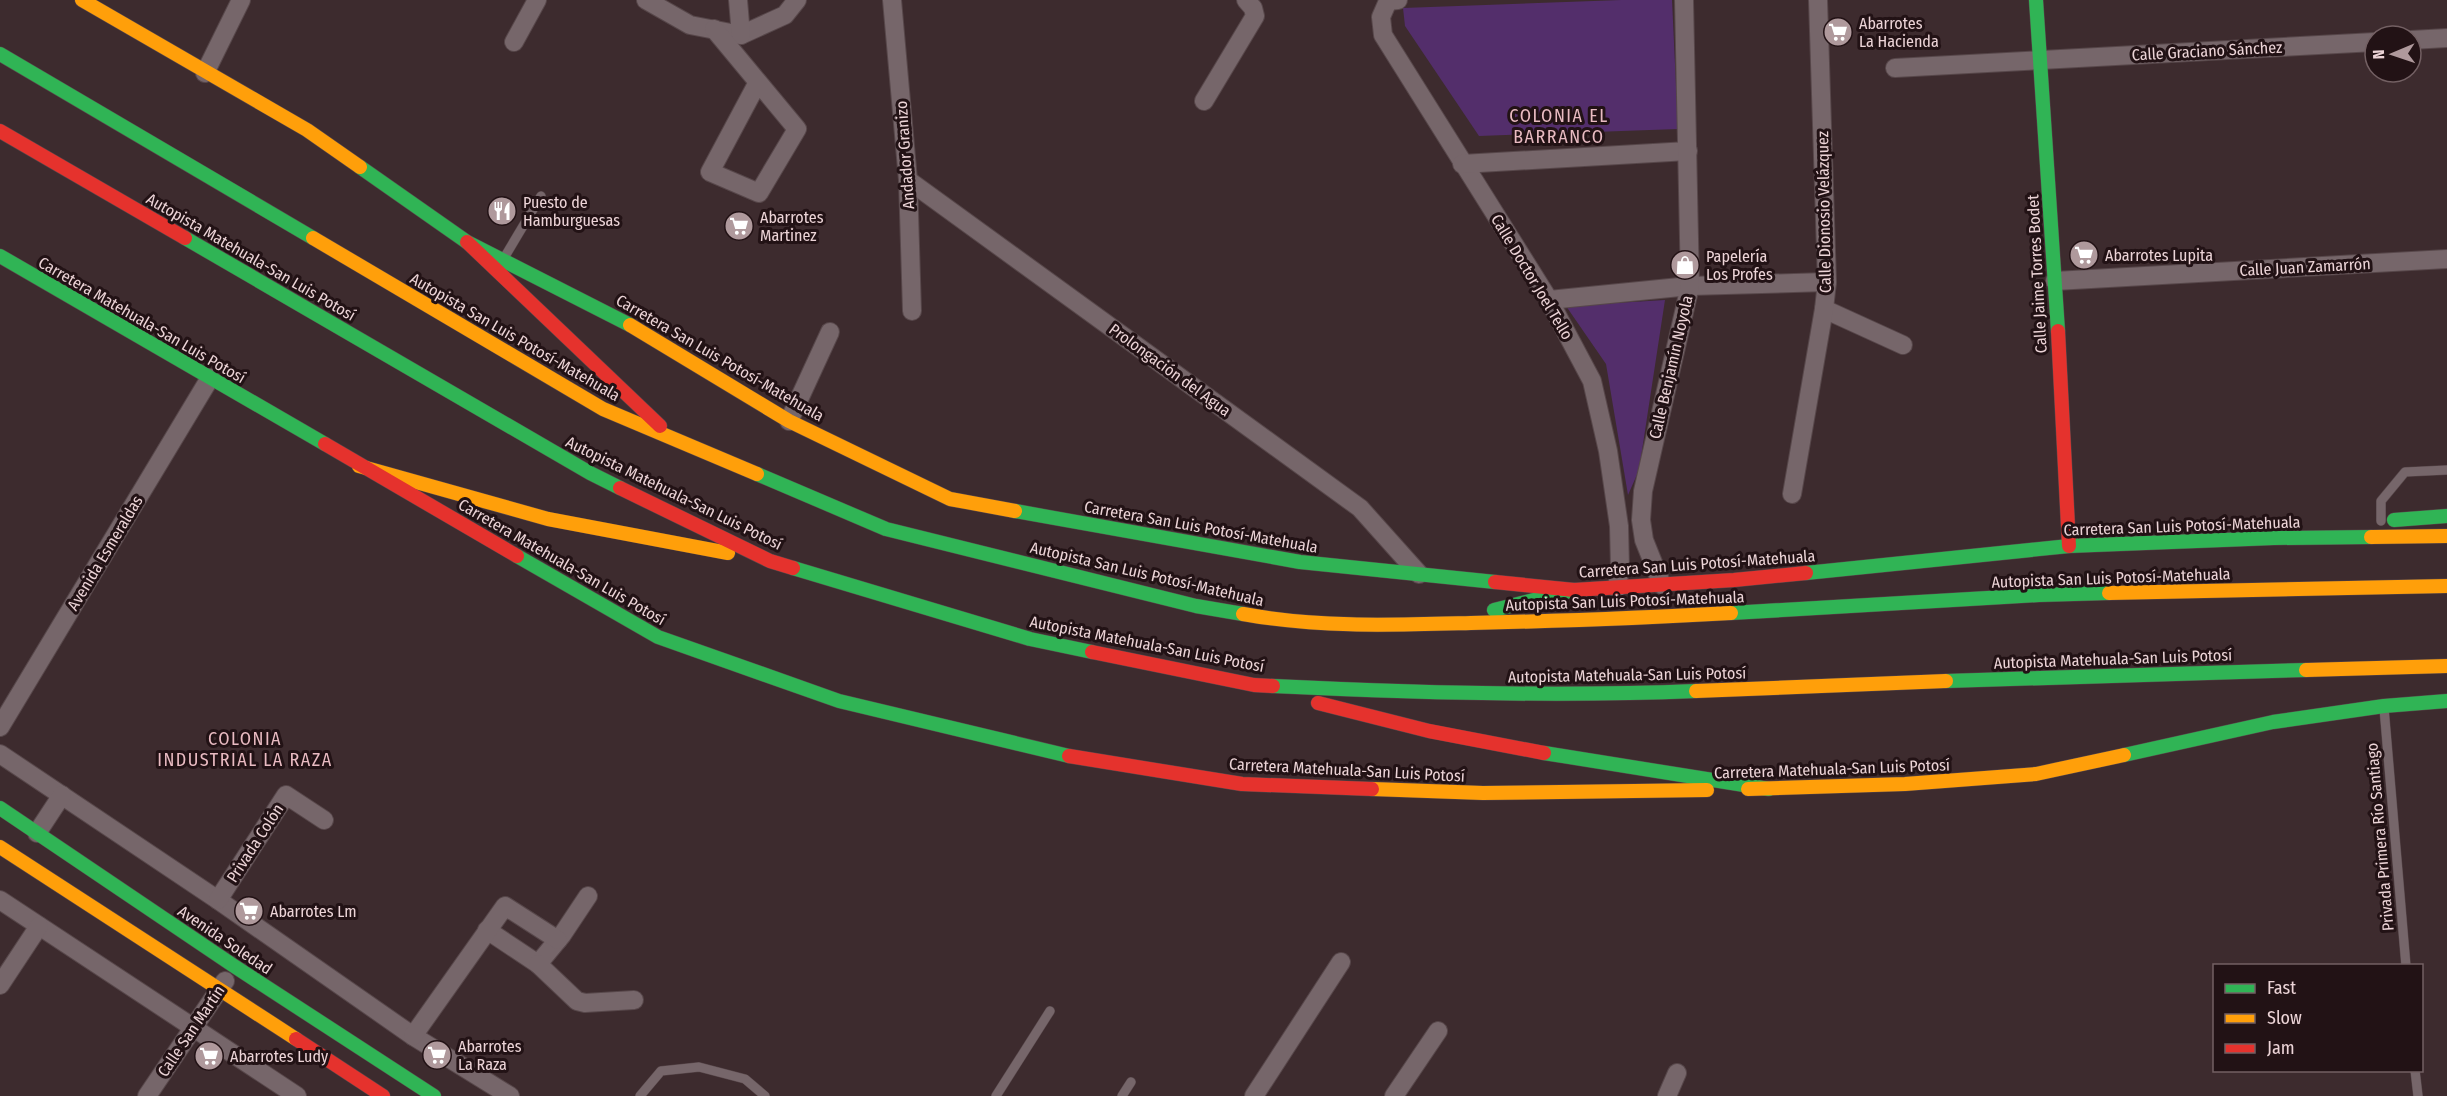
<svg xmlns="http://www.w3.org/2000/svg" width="2447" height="1096" font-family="'Fira Sans Condensed',sans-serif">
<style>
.green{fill:#532e6b}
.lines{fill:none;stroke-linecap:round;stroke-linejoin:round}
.lane-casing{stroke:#57474a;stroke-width:10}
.street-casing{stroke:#57474a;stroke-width:20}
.fast-casing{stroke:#57474a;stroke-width:15}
.slow-casing{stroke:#57474a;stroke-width:15}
.jam-casing{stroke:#57474a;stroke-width:15}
.lane{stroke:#76666a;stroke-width:9}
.street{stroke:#76666a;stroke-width:18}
.fast{stroke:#30b455;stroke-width:14}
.slow{stroke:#ff9f0a;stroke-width:14}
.jam{stroke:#e5322d;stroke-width:14}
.labels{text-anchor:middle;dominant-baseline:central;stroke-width:6;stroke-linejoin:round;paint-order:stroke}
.poi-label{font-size:16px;fill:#ecd4d7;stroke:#221215;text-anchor:start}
.street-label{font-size:16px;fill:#ecd4d7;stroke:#221215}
.neighbourhood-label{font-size:18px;letter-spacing:1.5px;fill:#e9bbc2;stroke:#221215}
</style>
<rect width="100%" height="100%" fill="#3d2b2e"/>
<g class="green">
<path d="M1621,0H1672L1678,129L1479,136L1405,26L1403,8Z"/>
<path d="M1665,300L1639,470L1628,495L1606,364L1566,306Z"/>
</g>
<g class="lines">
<g class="lane-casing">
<g id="lane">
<path d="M504,258L541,196"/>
<path d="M2381,521V501L2405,472L2447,470"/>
<path d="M2384,708L2406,966"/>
<path d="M2415,1070L2418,1096"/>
<path d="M640,1096L661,1071L699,1067L745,1079L765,1096"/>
<path d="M996,1096L1050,1011"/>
<path d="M1122,1096L1131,1082"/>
</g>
</g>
<g class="street-casing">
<g id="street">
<path d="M646,0L690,25L741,35L785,15L797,0"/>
<path d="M738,0L741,35"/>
<path d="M892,0L908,180L912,311"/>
<path d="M1398,0L1388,1L1381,17L1383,35L1549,300L1592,381L1608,451L1619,526L1620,568L1617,588"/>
<path d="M714,29L758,82L710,172L759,193L797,129L758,82"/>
<path d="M2411,40L2447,38"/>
<path d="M514,42L537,0"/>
<path d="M1895,68L2375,42"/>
<path d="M205,73L241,0"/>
<path d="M1204,101L1255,16L1253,8L1246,0"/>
<path d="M1462,164L1688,151"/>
<path d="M908,180L1360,508L1419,574"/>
<path d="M2055,281L2447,259"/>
<path d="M1549,300L1690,286L1827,282"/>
<path d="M1824,309L1903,345"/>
<path d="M789,421L830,332"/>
<path d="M1792,494L1824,309L1827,282L1818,0"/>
<path d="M1662,585L1644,540L1641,520L1643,491L1690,286L1684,0"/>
<path d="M0,727L210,378"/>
<path d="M0,754L218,900L413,1036L510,1096"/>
<path d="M37,833L62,795"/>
<path d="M0,900L297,1096"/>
<path d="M218,900L286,795L324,820"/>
<path d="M487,930L538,964L562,935L588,896"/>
<path d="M538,964L577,1001L585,1003L634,1000"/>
<path d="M0,985L39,926"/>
<path d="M413,1036L505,906L558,940"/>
<path d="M147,1096L225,981"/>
<path d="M1254,1096L1341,962"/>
<path d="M1394,1096L1438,1031"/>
<path d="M1667,1096L1677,1073"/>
</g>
</g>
<g class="fast-casing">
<g id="fast">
<path d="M2036,0L2058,331"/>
<path d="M0,54L313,238"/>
<path d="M360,167L467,242L630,325"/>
<path d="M185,238L590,473L620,488"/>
<path d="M0,256L325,444"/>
<path d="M757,474L886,529L1196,606L1243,614"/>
<path d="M1015,511L1300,562L1495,582"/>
<path d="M2394,520L2447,516"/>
<path d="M517,556L658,637L839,701L1069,756"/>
<path d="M793,568L1030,639L1092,652"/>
<path d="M1806,573L2069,546L2274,538L2371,537"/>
<path d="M1494,610L1574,590"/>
<path d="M1731,613L2039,595L2109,593"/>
<path d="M1946,681L2306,670"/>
<path d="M1273,686C1415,693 1555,697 1696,691"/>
<path d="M1544,753L1769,789"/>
<path d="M2124,755L2273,722L2384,706L2447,701"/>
<path d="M0,808L234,966L434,1096"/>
</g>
</g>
<g class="slow-casing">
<g id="slow">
<path d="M82,0L307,130L360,167"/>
<path d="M313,238L603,409L757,474"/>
<path d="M630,325L789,421L950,499L1015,511"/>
<path d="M359,466L548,519L728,553"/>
<path d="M2371,537L2447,536"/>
<path d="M2109,593L2447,586"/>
<path d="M1243,614C1319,628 1395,625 1471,623C1558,621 1644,618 1731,613"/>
<path d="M2306,670L2447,666"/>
<path d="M1696,691L1946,681"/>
<path d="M1372,789L1483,793L1707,790"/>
<path d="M1748,789L1905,784L2036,774L2124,755"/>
<path d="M0,847L296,1039"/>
</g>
</g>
<g class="jam-casing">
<g id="jam">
<path d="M0,131L185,238"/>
<path d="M467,242L660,426"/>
<path d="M2058,331L2069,546"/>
<path d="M325,444L517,556"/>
<path d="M620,488L770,561L793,568"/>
<path d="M1495,582L1574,590L1734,580L1806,573"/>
<path d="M1092,652L1254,685L1273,686"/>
<path d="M1318,703L1429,731L1544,753"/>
<path d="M1069,756L1242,784L1372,789"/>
<path d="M296,1039L383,1096"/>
</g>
</g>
<use href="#lane" class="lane"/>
<use href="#street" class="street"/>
<use href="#fast" class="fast"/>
<use href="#slow" class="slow"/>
<use href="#jam" class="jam"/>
</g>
<defs>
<g id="supermarket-disc" transform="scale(1.5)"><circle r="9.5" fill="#af999c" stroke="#221215"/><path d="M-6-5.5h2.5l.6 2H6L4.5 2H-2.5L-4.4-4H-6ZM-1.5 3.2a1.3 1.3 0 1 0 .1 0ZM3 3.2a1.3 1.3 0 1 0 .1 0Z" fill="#fff"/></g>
<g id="restaurant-disc" transform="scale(1.5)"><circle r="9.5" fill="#af999c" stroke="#221215"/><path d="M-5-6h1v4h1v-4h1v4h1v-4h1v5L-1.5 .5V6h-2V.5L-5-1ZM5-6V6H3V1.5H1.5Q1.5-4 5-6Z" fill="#fff"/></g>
<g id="shop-disc" transform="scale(1.5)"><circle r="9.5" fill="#af999c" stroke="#221215"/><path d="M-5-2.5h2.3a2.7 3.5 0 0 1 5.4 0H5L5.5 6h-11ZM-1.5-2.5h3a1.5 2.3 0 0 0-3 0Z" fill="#fff"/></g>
</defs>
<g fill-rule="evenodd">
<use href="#supermarket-disc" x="1838" y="32"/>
<use href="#restaurant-disc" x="502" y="211"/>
<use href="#supermarket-disc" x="739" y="226"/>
<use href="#supermarket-disc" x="2084" y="255"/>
<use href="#shop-disc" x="1685" y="265"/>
<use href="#supermarket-disc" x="249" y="911"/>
<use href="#supermarket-disc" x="437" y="1055"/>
<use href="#supermarket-disc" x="209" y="1056"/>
</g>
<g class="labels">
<g class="poi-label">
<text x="1859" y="23">Abarrotes<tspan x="1859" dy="18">La Hacienda</tspan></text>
<text x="523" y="202">Puesto de<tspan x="523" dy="18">Hamburguesas</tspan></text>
<text x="760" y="217">Abarrotes<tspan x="760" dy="18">Martinez</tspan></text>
<text x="2105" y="255">Abarrotes Lupita</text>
<text x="1706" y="256">Papelería<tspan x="1706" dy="18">Los Profes</tspan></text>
<text x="270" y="911">Abarrotes Lm</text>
<text x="458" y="1046">Abarrotes<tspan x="458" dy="18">La Raza</tspan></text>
<text x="230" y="1056">Abarrotes Ludy</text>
</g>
<g class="street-label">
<text transform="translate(2207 51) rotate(-3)">Calle Graciano Sánchez</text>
<text transform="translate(905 155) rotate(-94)">Andador Granizo</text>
<text transform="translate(1824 212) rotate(-91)">Calle Dionosio Velázquez</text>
<text transform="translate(251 257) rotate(30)">Autopista Matehuala-San Luis Potosí</text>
<text transform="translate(2305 267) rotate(-3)">Calle Juan Zamarrón</text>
<text transform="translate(2037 274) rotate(-93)">Calle Jaime Torres Bodet</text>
<text transform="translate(1532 277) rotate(59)">Calle Doctor Joel Tello</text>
<text transform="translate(142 320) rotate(30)">Carretera Matehuala-San Luis Potosí</text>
<text transform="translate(515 337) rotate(30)">Autopista San Luis Potosí-Matehuala</text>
<text transform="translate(720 358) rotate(30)">Carretera San Luis Potosí-Matehuala</text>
<text transform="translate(1671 367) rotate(-77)">Calle Benjamín Noyola</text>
<text transform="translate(1170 370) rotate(36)">Prolongación del Agua</text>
<text transform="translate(674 493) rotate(26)">Autopista Matehuala-San Luis Potosí</text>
<text transform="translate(2182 526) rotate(-2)">Carretera San Luis Potosí-Matehuala</text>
<text transform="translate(1201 527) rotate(10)">Carretera San Luis Potosí-Matehuala</text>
<text transform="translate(105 553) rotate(-59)">Avenida Esmeraldas</text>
<text transform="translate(562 562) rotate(30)">Carretera Matehuala-San Luis Potosí</text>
<text transform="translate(1697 564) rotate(-4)">Carretera San Luis Potosí-Matehuala</text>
<text transform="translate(1147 574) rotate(13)">Autopista San Luis Potosí-Matehuala</text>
<text transform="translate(2111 578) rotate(-2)">Autopista San Luis Potosí-Matehuala</text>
<text transform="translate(1625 601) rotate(-2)">Autopista San Luis Potosí-Matehuala</text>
<text transform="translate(1147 644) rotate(11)">Autopista Matehuala-San Luis Potosí</text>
<text transform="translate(2113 659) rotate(-2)">Autopista Matehuala-San Luis Potosí</text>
<text transform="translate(1627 675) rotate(-1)">Autopista Matehuala-San Luis Potosí</text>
<text transform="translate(1832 769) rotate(-2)">Carretera Matehuala-San Luis Potosí</text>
<text transform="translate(1347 770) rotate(3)">Carretera Matehuala-San Luis Potosí</text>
<text transform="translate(2380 837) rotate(-95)">Privada Primera Río Santiago</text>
<text transform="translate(255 843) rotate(-57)">Privada Colón</text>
<text transform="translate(225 940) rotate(34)">Avenida Soledad</text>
<text transform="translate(191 1031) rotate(-56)">Calle San Martín</text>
</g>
<g class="neighbourhood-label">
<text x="1559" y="116">COLONIA EL<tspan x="1559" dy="21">BARRANCO</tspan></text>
<text x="245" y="739">COLONIA<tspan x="245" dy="21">INDUSTRIAL LA RAZA</tspan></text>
</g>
</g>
<rect x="2213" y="964" width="210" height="108" fill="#221215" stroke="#736063" stroke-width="1.5"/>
<rect x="2225" y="984" width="30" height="9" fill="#30b455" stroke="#736063" stroke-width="1.5"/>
<text x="2267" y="994" font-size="18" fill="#ecd4d7">Fast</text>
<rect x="2225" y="1014" width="30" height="9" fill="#ff9f0a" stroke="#736063" stroke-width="1.5"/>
<text x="2267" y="1024" font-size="18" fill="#ecd4d7">Slow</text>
<rect x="2225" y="1044" width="30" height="9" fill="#e5322d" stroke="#736063" stroke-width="1.5"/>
<text x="2267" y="1054" font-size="18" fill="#ecd4d7">Jam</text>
<g transform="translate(2393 54) rotate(268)"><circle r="28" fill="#221215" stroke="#736063" stroke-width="1.5"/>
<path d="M0-4.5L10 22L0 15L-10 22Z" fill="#af999c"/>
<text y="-9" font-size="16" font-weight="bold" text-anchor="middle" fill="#ecd4d7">N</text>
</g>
</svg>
